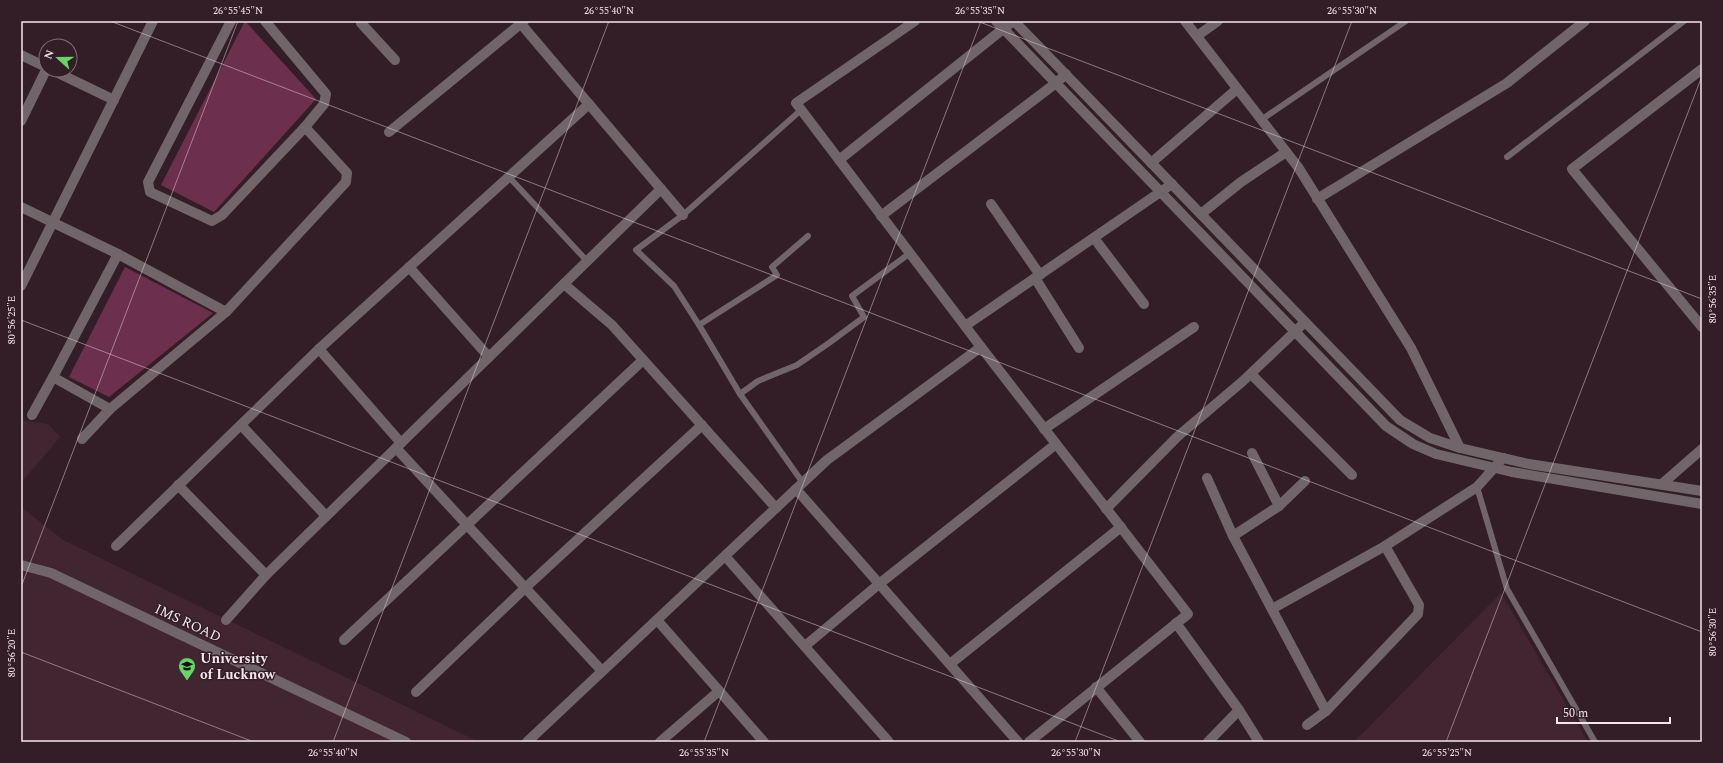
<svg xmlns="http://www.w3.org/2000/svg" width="1723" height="763" font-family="Spectral,serif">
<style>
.built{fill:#412632}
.green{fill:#6c304c}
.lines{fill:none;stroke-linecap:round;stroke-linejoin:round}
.service{stroke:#71656a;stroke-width:6}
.minor{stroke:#71656a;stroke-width:10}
.tertiary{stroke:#71656a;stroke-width:10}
.ticks{fill:none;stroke:#f4e5eb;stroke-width:1;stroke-opacity:0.45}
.labels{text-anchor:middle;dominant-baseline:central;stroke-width:3;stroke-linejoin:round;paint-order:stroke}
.street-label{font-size:14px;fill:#f4e5eb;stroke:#331e27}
.poi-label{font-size:14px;font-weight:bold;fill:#f4e5eb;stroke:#331e27;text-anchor:start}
.neatline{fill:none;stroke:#f4e5eb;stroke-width:1.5}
.ticks-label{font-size:10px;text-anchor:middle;fill:#f4e5eb}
</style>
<rect width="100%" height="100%" fill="#331e27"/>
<g class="built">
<path d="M21,420L48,424L60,437L21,483Z"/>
<path d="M21,507L63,540L479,742H21Z"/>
<path d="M1501,593L1588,742H1354Z"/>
</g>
<g class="green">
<path d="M245,21L316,99L214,212L161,185Z"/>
<path d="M125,267L213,313L109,397L69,377Z"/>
</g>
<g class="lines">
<g class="service">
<path d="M801,110L683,215L636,250L674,286L699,325L740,394L803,483"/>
<path d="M1261,120L1406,21"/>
<path d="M1507,157L1684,21"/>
<path d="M509,177L587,261"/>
<path d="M699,325L777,275L772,267L808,236"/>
<path d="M740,394L758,381L797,365L829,343L864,317L852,296L910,253"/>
<path d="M1477,487L1507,589L1595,742"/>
</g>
<g class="minor">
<path d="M231,21L148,182L150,192L212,221L222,215L305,127L324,104L326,94L265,21"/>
<path d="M362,21L361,23L395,60"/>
<path d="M915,21L796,103L981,347L1188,614L1029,742"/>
<path d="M1185,21L1298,167L1411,348L1460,448"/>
<path d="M521,24L683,215"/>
<path d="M1197,36L1218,21"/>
<path d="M21,55L46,67"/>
<path d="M1702,69L1572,169L1702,327"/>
<path d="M52,70L114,100"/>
<path d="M21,121L46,70"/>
<path d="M389,132L524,21"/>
<path d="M839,160L1013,21"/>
<path d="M1151,163L1237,89"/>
<path d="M1317,199L1507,83L1585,21"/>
<path d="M991,204L1040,275"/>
<path d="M21,207L118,254L226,312"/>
<path d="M1201,214L1241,182L1286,152"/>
<path d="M881,216L1056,83L1066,74"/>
<path d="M1094,238L1144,304"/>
<path d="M409,267L489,357"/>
<path d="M1035,278L1079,348"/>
<path d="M564,284L612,325L776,508"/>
<path d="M21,286L153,21"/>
<path d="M965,326L1172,184"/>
<path d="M319,349L401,443"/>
<path d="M1251,374L1352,475"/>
<path d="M110,409L53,377L118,254"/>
<path d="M32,415L53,377"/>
<path d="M241,425L326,516"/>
<path d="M1044,429L1194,327"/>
<path d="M82,439L110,409L226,312L346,182L347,173L305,127"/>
<path d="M396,448L602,671"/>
<path d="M1252,453L1279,506"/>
<path d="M1207,478L1233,536L1326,711"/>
<path d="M1662,484L1702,449"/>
<path d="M178,485L266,575"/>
<path d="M796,489L1018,742"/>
<path d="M1106,509L1177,437L1243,381L1305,322"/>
<path d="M1233,536L1279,506L1305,481"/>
<path d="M116,546L319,349L589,104"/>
<path d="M725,556L889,742"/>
<path d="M21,565L51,573L406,742"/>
<path d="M1272,609L1385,546L1477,487L1503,458"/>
<path d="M226,620L266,575L661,189"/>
<path d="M657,620L764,742"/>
<path d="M1176,623L1239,710L1208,742"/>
<path d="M344,640L643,360"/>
<path d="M805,646L879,584L1056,444"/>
<path d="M950,664L1121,527"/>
<path d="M1096,687L1140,742"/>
<path d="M416,692L525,588L702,425"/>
<path d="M1239,710L1259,742"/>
<path d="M1307,725L1326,711L1418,614L1419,605L1385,546"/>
<path d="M527,742L827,460L981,347"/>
<path d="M660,742L719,691"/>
</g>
<g class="tertiary">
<path d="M996,21L1386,426L1413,444L1436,454L1512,472L1702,504"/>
<path d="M1014,21L1400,420L1430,438L1460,448L1529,464L1702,491"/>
</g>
</g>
<path class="ticks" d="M110,21L1702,632M977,21L1702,299M21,320L1121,742M21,587L238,21M21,652L254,742M333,742L609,21M704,742L981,21M1075,742L1352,21M1446,742L1702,76"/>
<defs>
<g id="university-pin" transform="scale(0.9)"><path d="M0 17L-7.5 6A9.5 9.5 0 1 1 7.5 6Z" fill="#68d465" stroke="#331e27"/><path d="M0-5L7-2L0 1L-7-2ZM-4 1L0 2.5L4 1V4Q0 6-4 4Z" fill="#111"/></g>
</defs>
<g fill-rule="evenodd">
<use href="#university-pin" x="187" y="666"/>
</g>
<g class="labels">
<g class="street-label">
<text transform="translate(188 623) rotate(25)">IMS ROAD</text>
</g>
<g class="poi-label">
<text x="200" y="658">University<tspan x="200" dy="16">of Lucknow</tspan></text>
</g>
</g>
<rect width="1723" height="763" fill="none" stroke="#331e27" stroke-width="44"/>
<g transform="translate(58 58) rotate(291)"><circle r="19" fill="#331e27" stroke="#806e75"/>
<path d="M0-3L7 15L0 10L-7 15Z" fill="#68d465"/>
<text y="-6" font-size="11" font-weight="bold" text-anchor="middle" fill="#f4e5eb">N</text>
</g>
<path d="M1557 717v6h113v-6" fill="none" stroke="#f4e5eb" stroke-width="2"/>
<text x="1563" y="717" font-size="12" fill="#f4e5eb" stroke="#331e27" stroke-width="3" paint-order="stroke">50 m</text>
<rect x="22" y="22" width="1679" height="719" class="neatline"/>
<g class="ticks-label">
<text x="238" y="14">26°55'45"N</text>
<text x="609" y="14">26°55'40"N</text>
<text x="980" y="14">26°55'35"N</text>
<text x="1352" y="14">26°55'30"N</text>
<text transform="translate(1712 299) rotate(-90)" y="4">80°56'35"E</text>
<text transform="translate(11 320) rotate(-90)" y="4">80°56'25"E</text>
<text transform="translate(1712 632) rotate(-90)" y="4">80°56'30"E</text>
<text transform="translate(11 653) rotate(-90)" y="4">80°56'20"E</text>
<text x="333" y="756">26°55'40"N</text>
<text x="704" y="756">26°55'35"N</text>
<text x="1076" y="756">26°55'30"N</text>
<text x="1447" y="756">26°55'25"N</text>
</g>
</svg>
